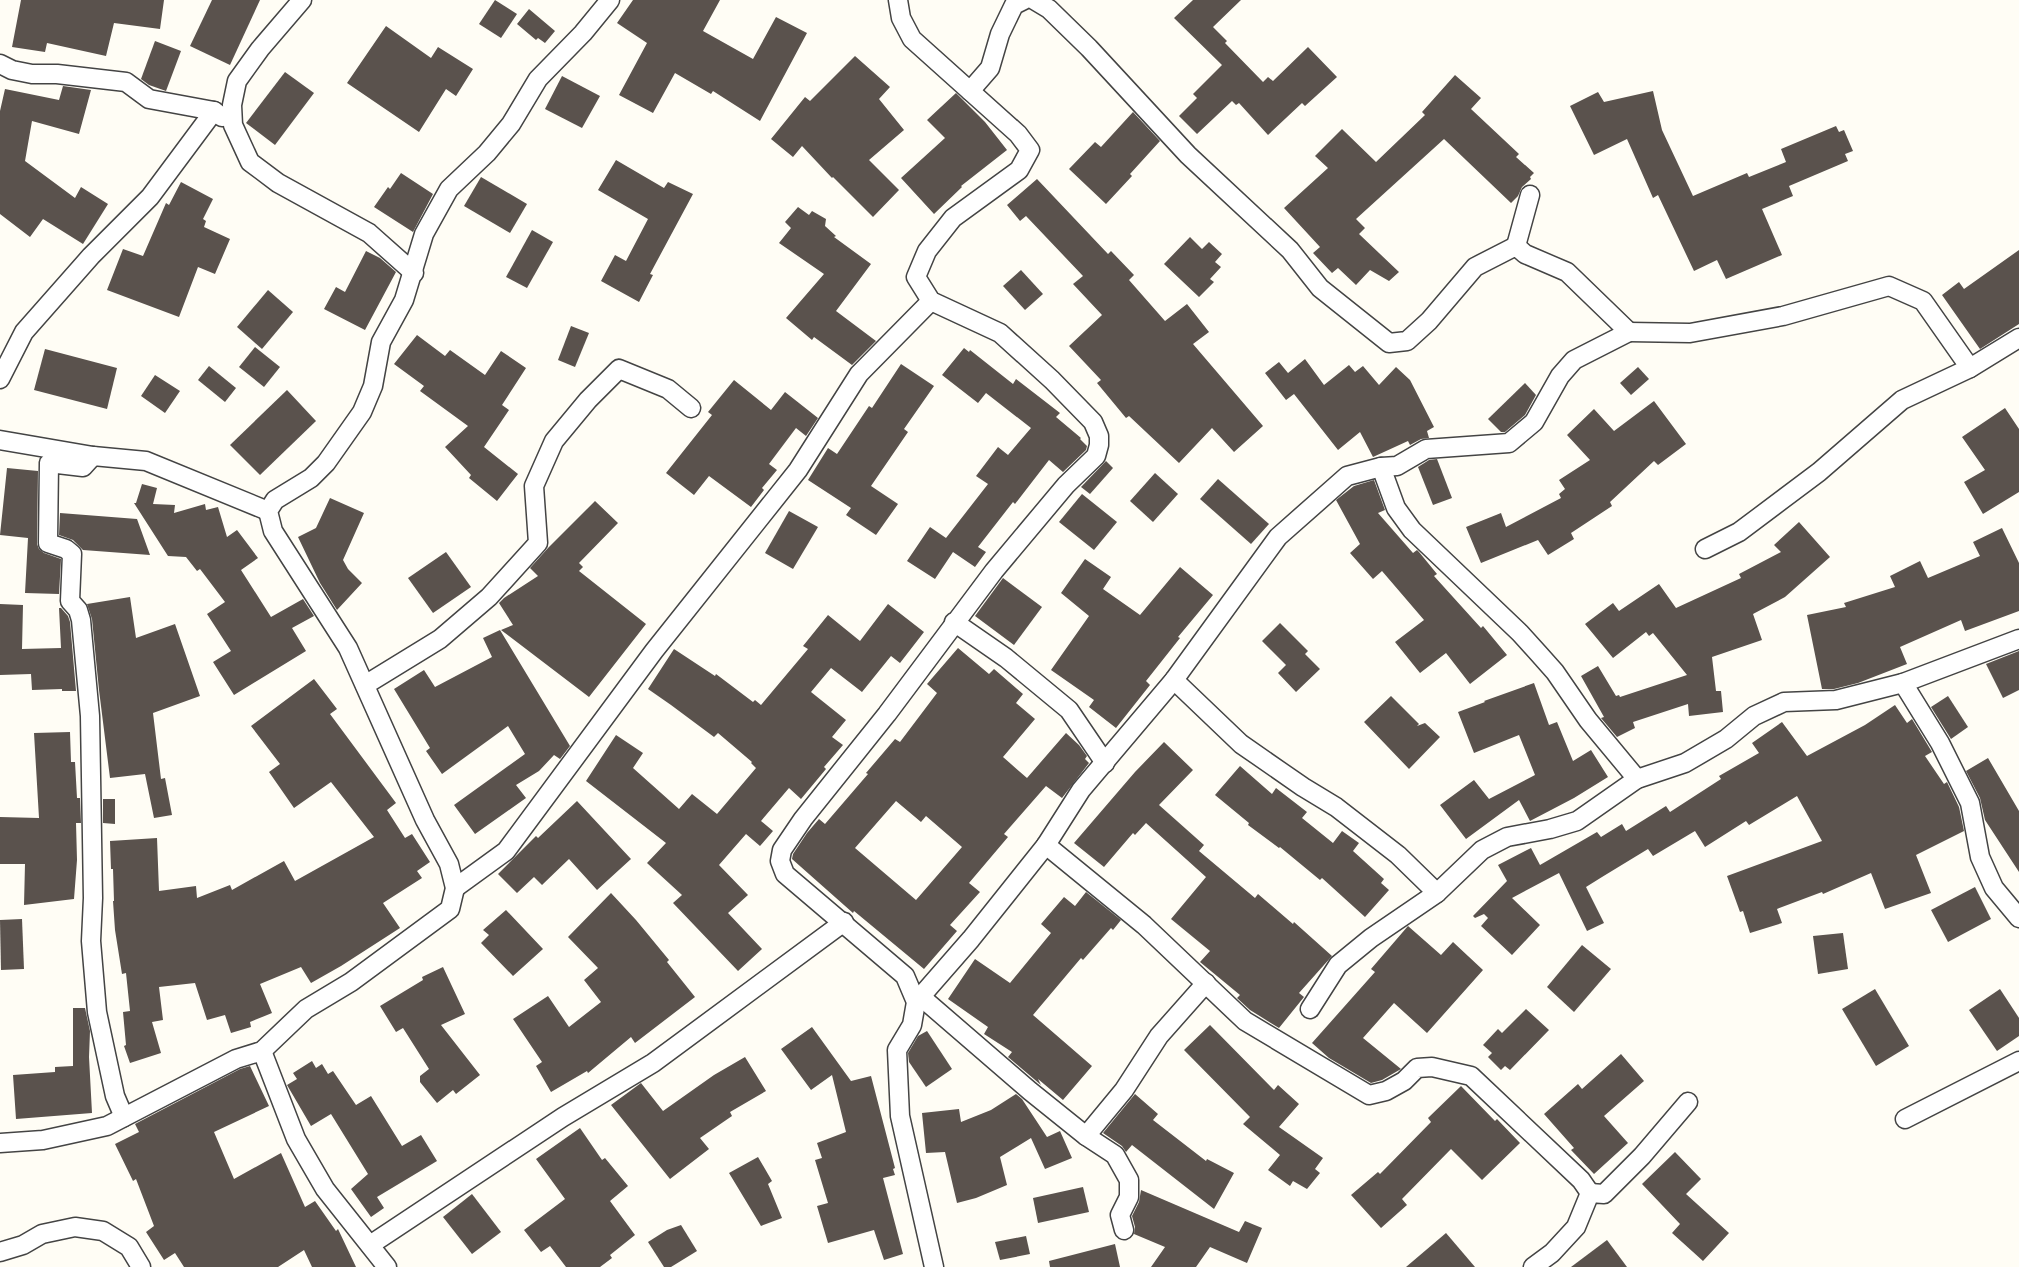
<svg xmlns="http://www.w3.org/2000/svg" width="2019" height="1267" font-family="'Playfair Display',serif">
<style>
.building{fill:#5a524d;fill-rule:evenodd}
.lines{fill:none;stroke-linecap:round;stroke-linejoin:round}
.minor-casing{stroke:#444;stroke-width:21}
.minor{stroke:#fff;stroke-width:18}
</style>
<rect width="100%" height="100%" fill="#fffdf5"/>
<g class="building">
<path d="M21,0H164L160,29L114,23L106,56L47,43L45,52L12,47Z"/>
<path d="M212,0H260L230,65L190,46Z"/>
<path d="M495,0L517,14L501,38L479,24Z"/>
<path d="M633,0H720L703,31L753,59L776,17L807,33L760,121L713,91L711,94L675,73L653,113L619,95L647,43L617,23Z"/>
<path d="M1193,0H1241L1213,27L1227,41L1225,43L1263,82L1268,77L1273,81L1308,47L1337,77L1305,106L1302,103L1268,135L1239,103L1236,105L1232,101L1197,134L1179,116L1197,98L1193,94L1222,65L1174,18Z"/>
<path d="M529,9L555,31L545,43L538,38L536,40L517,24Z"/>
<path d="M386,26L431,58L438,47L473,69L456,96L446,89L419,132L347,83Z"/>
<path d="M155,41L181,51L166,91L149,85L141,79Z"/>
<path d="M855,56L890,87L879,99L904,130L869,160L899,190L873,217L833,177L832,178L802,146L793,157L771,139L805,97L810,101Z"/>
<path d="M285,72L314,93L275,145L246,123Z"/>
<path d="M1455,75L1481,98L1471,109L1519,154L1516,157L1534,173L1530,177L1531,179L1522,187L1518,196L1511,203L1444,139L1356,219L1365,228L1359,234L1399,272L1389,281L1370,270L1356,285L1338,268L1332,273L1313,253L1320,247L1284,208L1328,168L1315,156L1342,129L1376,162L1425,115L1422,112Z"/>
<path d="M562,76L600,96L582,128L545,109Z"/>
<path d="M63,86L91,90L79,134L32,121L25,161L75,198L81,187L108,204L83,244L43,219L30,237L0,214V111L5,89L59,100Z"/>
<path d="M1653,91L1662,130L1693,196L1747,173L1749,177L1786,162L1781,149L1836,126L1839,132L1844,130L1853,151L1845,154L1848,161L1789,186L1793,196L1762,209L1782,255L1726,279L1717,260L1694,271L1658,195L1653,198L1627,139L1594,155L1570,106L1598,92L1604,102Z"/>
<path d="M956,93L985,122L1007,150L961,186L962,187L934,214L901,178L945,138L927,120Z"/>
<path d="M1133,112L1160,141L1130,174L1132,176L1106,204L1069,169L1095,142L1101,147Z"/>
<path d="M616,160L664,188L668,182L693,194L650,274L653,275L639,302L601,281L615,255L626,261L648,219L598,190Z"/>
<path d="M401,173L433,194L413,232L374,207L388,187L390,189Z"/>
<path d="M481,177L527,204L510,233L464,206Z"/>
<path d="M1037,179L1108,254L1111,251L1134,275L1129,280L1165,321L1187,304L1209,332L1193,344L1263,426L1234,452L1212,428L1179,463L1129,416L1126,418L1097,383L1101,380L1069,346L1102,315L1073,284L1083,276L1026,216L1020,221L1007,205Z"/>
<path d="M181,182L213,199L203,219L206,221L204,227L230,239L215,274L198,267L179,317L107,290L123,249L143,256L166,203L169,205Z"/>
<path d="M798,207L809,215L812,211L826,219L825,226L836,236L834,237L871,264L836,311L876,341L852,365L814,337L812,340L786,318L824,274L779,243L791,228L785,222Z"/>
<path d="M532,230L553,242L527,288L506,277Z"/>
<path d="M1190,237L1202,249L1209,242L1222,254L1215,262L1221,267L1210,279L1214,282L1199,297L1164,264Z"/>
<path d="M2019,250V324L1980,349L1942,295L1959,282L1964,289Z"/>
<path d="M366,251L380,258L396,272L365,330L324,309L336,287L345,292Z"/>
<path d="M1021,270L1043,294L1025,310L1003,286Z"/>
<path d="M268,290L293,312L262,349L237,327Z"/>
<path d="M571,326L589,333L575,367L558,360Z"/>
<path d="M417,335L445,356L450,350L485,375L501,351L526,368L502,405L509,410L484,447L518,474L497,501L469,478L471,475L445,447L468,426L420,391L424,386L394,364Z"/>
<path d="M255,347L280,367L264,387L239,367Z"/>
<path d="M964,348L969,352L970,350L1013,384L1016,379L1060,413L1056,417L1081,438L1080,439L1087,446L1086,450L1063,472L1049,460L1015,504L1013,502L978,547L986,552L975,567L953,552L935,579L907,561L930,527L946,538L988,484L976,476L998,447L1008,455L1031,428L986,393L978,403L942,375Z"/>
<path d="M45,349L117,368L107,409L34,390Z"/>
<path d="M1305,359L1324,385L1349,365L1355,372L1363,366L1379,385L1396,367L1410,380L1434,427L1427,431L1429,438L1421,439L1410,445L1408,441L1373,457L1360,432L1338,450L1294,394L1286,400L1265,373L1279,362L1288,373Z"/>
<path d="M901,364L934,386L904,429L908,432L871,486L898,504L876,535L846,515L851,508L808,480L828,448L837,454L869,406L872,408Z"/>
<path d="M209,366L236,388L225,402L198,380Z"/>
<path d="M1638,367L1649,379L1631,395L1620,383Z"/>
<path d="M155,375L180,391L165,413L141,396Z"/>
<path d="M734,380L771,410L785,392L818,418L806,436L796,428L769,464L777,470L762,488L764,490L751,507L709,476L694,495L666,473L712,415L708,412Z"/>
<path d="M1525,383L1536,395L1525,415L1505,432H1501L1488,419Z"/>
<path d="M287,390L316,421L260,475L230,445Z"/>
<path d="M1654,401L1686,444L1658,465L1654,461L1610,502L1612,506L1571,533L1574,539L1548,555L1538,540L1481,563L1466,527L1501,513L1506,527L1561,498L1559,494L1565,489L1559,480L1590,460L1567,435L1594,409L1614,431Z"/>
<path d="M2005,408L2019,429V492L1983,514L1964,482L1985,470L1962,437Z"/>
<path d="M1437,459L1452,498L1433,505L1418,467L1429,460Z"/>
<path d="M1106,461L1113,468L1090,494L1081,487Z"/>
<path d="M7,468L38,471L37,544L39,549L44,553L61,559L59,594L25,593L28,538L0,535Z"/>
<path d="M1155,473L1178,494L1153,522L1130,501Z"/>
<path d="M1218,479L1269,524L1251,544L1200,499Z"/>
<path d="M1374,480L1385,510L1378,513L1413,553L1417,550L1419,552L1437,574L1434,576L1481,628L1483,626L1507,655L1470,684L1446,653L1420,673L1395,642L1424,620L1382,571L1373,579L1350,553L1360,544L1336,500L1354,486Z"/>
<path d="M142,484L157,488L153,504L175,505L174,513L205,504L206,510L218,507L227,537L237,530L258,558L241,570L271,617L303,599L314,616L292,628L306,651L234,695L213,662L231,651L207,614L225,602L200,569L197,571L186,557L168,556L134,503H136Z"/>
<path d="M1082,494L1117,522L1094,550L1059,522Z"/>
<path d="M330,498L364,513L343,560L348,569L362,583L337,610L320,583L298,537L316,528Z"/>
<path d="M595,501L618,523L579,563L583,567L579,571L646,624L589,697L501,630L513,625L499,603L504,598L538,576L530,568L548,548Z"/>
<path d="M789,511L818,527L793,569L765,553Z"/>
<path d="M60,513L137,519L150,555L83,550L73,540L59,535Z"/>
<path d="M1799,522L1830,557L1785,597L1753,614L1762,640L1712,657L1716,691H1721L1723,712L1689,716L1688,704L1633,722L1635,728L1617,737L1601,718L1604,717L1581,676L1598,666L1616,696L1619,695L1620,697L1687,675L1653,633L1649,636L1646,632L1613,658L1585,624L1613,603L1619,611L1659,584L1676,608L1741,578L1739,574L1781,552L1774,545Z"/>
<path d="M2002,528L2019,563V611L1965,631L1961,620L1900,647L1907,664L1858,683L1834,689H1822L1807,615L1846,607L1844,603L1895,587L1890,576L1920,561L1928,578L1980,556L1973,542Z"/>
<path d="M446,552L471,587L433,613L408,578Z"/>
<path d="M1085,559L1111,577L1103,589L1140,615L1180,567L1213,595L1178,637L1180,638L1146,681L1150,685L1116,728L1089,707L1094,700L1051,670L1089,616L1061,593Z"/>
<path d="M1003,578L1042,607L1014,645L975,616Z"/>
<path d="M130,597L136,638L175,624L200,696L153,713L161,779L165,778L172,815L154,818L145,774L110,778L99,690L92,619L87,604Z"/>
<path d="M0,604L23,605L22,649L61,648L59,608H61L68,616L70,622L76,691H62V689L32,690L31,674L0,675Z"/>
<path d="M888,604L924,632L900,663L891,656L862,692L831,668L811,692L846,720L832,737L843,745L824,767L826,769L801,799L789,788L761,821L773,831L760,846L746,834L719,865L748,895L728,913L762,949L738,971L673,903L682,895L647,863L666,843L586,781L616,735L643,753L633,768L679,809L692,794L717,814L756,768L751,763L752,762L718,733L714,737L671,705L648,689L674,649L715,676L716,674L753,702L755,700L761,705L808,649L803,646L828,615L860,641Z"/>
<path d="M1280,623L1308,651L1305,654L1320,669L1296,692L1278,673L1286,665L1262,641Z"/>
<path d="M500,630L570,746L560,759L554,755L539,771L516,785L526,798L475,834L454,805L525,754L508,726L442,774L426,751L430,748L394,689L424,670L435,687L492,657L483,638Z"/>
<path d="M958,648L989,674L994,669L1023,694L1016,703L1035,719L1003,757L1027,778L1066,733L1079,745L1087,756L1085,759L1089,763L1062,798L1046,786L1004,834L1008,837L969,883L980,892L950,925L957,931L924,969L854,911L853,913L792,859L793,854L807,833L819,819L825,824L868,774L866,773L895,739L900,742L937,693L927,684ZM896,801L921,822L926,816L962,847L916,900L855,848Z"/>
<path d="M2019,651V690L2003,698L1986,664Z"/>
<path d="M314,679L337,709L330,714L396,803L387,810L405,838L412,834L430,862L417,871L422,878L383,903L400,928L341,966L311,983L301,967L260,984L272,1013L250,1022L251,1027L231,1033L225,1015L207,1020L195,983L159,987L163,1020L152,1022L161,1053L130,1063L124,1046L126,1045L123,1012L130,1011L126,973L122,974L115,930L113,901H114L113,869H111L110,841L157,838L159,891L196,886L197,898L230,885L232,890L284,861L295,881L374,837L331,782L294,808L269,772L280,764L251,726Z"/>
<path d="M1534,683L1549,725L1557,722L1573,761L1591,750L1608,777L1574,798L1530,821L1519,800L1466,839L1440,805L1474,780L1489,799L1535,775L1519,735L1474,753L1458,712L1485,702L1484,701Z"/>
<path d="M1391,696L1419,724L1417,726L1425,723L1440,737L1409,769L1364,722Z"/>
<path d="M1948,696L1968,727L1951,739L1931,707Z"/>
<path d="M1895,705L1907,723L1912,719L1932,752L1925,756L1944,784L1947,782L1959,807L1964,831L1916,855L1931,893L1885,909L1871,873L1823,894L1822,892L1777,909L1782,923L1750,933L1743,911L1740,912L1727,876L1822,841L1797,796L1749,825L1746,821L1705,847L1695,831L1653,856L1648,849L1602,877L1586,887L1604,923L1587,931L1559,873L1512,898L1540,925L1512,955L1481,926L1488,918L1484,914L1475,918L1473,916L1507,881L1498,865L1531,848L1540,865L1597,832L1601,837L1622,824L1626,831L1666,806L1670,812L1721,779L1719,776L1759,753L1752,743L1782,722L1807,756L1865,725Z"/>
<path d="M70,732L71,762H75L77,798H80L81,823H76L77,860L74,899L24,905L25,864H0V817L39,818L34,733Z"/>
<path d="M1164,742L1193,770L1159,805L1204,845L1199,851L1255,898L1258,894L1293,924L1294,922L1332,956L1299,993L1304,997L1279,1028L1250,1010L1237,998L1240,995L1200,962L1210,951L1171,919L1206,877L1146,823L1135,835L1133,833L1104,867L1074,843L1135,772Z"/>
<path d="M1988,758L2019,811V872L1985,820L1980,798L1966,771Z"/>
<path d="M1240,766L1272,794L1276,788L1307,812L1302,818L1333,843L1342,831L1359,843L1353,851L1384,879L1381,883L1389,890L1365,917L1322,878L1320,880L1280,847L1279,848L1248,825L1249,823L1215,795Z"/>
<path d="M103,799H115V824L103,823Z"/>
<path d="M577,801L631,859L597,890L569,859L542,885L534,877L517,893L498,874L536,836L538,838Z"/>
<path d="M1975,887L1991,919L1948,942L1931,910Z"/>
<path d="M1086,892L1121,920L1113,930L1111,928L1083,960L1081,958L1033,1015L1092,1066L1063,1100L1038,1079L1041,1085L1008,1057L1012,1052L984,1034L988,1027L948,999L975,959L1010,983L1051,933L1041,924L1064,897L1075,906Z"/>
<path d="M611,893L636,920L669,960L667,962L695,997L635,1043L631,1037L588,1073L587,1071L551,1092L536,1066L542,1062L513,1019L548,996L569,1027L601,1002L584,980L598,968L568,937Z"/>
<path d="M506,910L543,949L513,976L481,943L489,935L483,930Z"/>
<path d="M22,919L24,969L1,970L0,920Z"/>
<path d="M1408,926L1441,955L1453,942L1483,970L1427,1033L1394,1003L1363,1038L1401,1069L1382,1080L1371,1083L1329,1058L1312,1043L1375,972L1371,969Z"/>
<path d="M1843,933L1848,969L1818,974L1813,936Z"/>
<path d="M1582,945L1611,969L1574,1012L1547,987Z"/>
<path d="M443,967L465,1014L441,1025L480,1075L456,1094L453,1090L437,1103L420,1082V1076L429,1069L403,1028L396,1032L380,1006L423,980L422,977Z"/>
<path d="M1875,989L1909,1046L1876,1066L1842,1009Z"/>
<path d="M2000,989L2019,1018V1036L1997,1051L1969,1010Z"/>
<path d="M73,1008H85L90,1031L89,1057L92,1113L16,1119L13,1075L55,1072V1067L73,1066Z"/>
<path d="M1526,1009L1549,1030L1510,1070L1505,1066L1501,1070L1488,1057L1492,1053L1483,1045L1498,1029L1502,1033Z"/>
<path d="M1210,1025L1274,1090L1278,1085L1299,1104L1279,1127L1323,1158L1315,1169L1320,1173L1307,1189L1293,1181L1290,1186L1268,1170L1280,1155L1243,1124L1250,1117L1184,1050Z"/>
<path d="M812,1027L851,1081L871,1076L895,1168L893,1169L895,1175L883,1178L903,1254L884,1260L874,1230L828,1243L817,1206L828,1203L815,1160L822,1158L817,1143L846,1132L832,1075L811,1090L781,1049Z"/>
<path d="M927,1031L952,1069L926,1087L909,1062L908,1053L918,1036Z"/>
<path d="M1621,1054L1644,1081L1604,1116L1628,1143L1594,1174L1571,1150L1574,1148L1544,1114L1578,1084L1582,1089Z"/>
<path d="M745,1057L766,1091L730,1112L732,1116L700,1138L709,1149L670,1179L611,1105L641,1083L663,1111L714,1075Z"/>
<path d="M312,1061L316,1068L322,1064L328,1074L333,1071L356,1105L371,1096L402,1146L421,1135L437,1161L377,1197L384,1208L371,1217L351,1189L368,1174L331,1114L311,1126L287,1085L297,1079L293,1073Z"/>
<path d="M250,1066L269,1106L214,1132L234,1179L281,1153L305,1207L315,1201L336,1231L338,1229L356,1267H312L304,1250L278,1267H184L175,1253L164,1260L146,1232L154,1226L136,1179L133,1181L115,1144L139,1132L135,1124L240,1069Z"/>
<path d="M1461,1086L1495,1121L1497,1119L1520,1143L1482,1180L1451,1149L1402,1199L1407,1205L1381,1228L1351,1195L1378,1172L1380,1174L1431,1122L1428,1118Z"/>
<path d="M1016,1094L1022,1099L1047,1137L1060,1131L1072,1158L1045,1169L1031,1138L1000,1157L1007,1185L976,1198L957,1203L945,1152L926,1153L922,1113L959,1109L961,1122L991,1110Z"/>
<path d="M1135,1094L1158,1114L1153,1120L1206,1161L1207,1159L1234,1173L1214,1209L1132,1145L1126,1152L1122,1146L1103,1133Z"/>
<path d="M580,1128L602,1160L605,1158L628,1186L610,1201L635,1235L610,1255L612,1258L600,1267H566L550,1246L541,1252L524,1230L565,1199L536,1159Z"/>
<path d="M1675,1152L1701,1179L1686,1194L1729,1233L1703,1261L1672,1233L1680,1224L1642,1184Z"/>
<path d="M758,1157L772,1181L768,1184L782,1218L761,1226L729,1173Z"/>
<path d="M1083,1187L1089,1212L1038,1223L1033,1198Z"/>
<path d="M1141,1190L1239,1232L1245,1221L1262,1228L1247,1263L1210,1247L1196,1267H1151L1165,1247L1134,1234L1135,1227L1132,1216L1139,1202Z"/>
<path d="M472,1194L501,1232L472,1254L443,1217Z"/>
<path d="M681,1225L697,1251L671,1267H664L648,1242L667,1230Z"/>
<path d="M1446,1233L1475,1267H1406Z"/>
<path d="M1026,1236L1030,1254L1000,1260L995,1242Z"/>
<path d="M1607,1240L1627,1267H1571Z"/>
<path d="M1115,1244L1120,1267H1050L1049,1261Z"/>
</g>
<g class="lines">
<g class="minor-casing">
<g id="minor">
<path d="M302,0L260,49L237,81L232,105L233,125L250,162L278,183L369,233L414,273"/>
<path d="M898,0L901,18L912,39L1018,134L1030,150L1019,170L953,218L927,251L916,277L931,301L1000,333L1052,380L1093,422L1099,436V445L1096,456L1066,485L994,571L887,714L803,819L782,850L780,861L785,874L905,976L916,1002L912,1025L897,1050L900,1116L934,1267"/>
<path d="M0,64L12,70L32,74H57L126,82L149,99L214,111L222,117"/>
<path d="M970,91L990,68L1000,34L1014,5L1024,0"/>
<path d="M1516,246L1530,195"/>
<path d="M1629,332L1690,333L1783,316L1889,286L1923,301L1970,368L2019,338"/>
<path d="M0,379L24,332L91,256L150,197L214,111"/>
<path d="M0,440L93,456L146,461L268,511"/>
<path d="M93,456L83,467L49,463L48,543L66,549L72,554L70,601L78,610L81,620L90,716L93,898L91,941L97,1012L115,1096L124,1117"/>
<path d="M1381,467L1396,508L1412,530L1520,633L1539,654L1555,672L1588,720L1637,779"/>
<path d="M1705,549L1739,532L1819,472L1902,400L1970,368"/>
<path d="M954,622L1006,658L1069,710L1105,763"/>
<path d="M1174,680L1241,744L1303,787L1336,807L1398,855L1437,893"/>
<path d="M1903,683L1940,743L1970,803L1980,857L1994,888L2019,918"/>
<path d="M365,685L440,639L489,597L538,543L534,486L554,441L588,400L619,369L668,389L691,408"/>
<path d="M1046,845L1144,925L1245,1021L1369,1095L1386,1091L1404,1081L1417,1068L1432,1067L1471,1076L1581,1180L1590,1193"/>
<path d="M455,888L506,851L654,651L798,470L859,374L931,301"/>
<path d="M920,996L1030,1091L1086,1136L1115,1155L1129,1180V1197L1120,1215L1124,1230"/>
<path d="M916,1002L971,939L1046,845L1081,790L1174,680L1278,537L1347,476L1381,467L1397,466L1426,449L1509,443L1534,422L1560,376L1574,360L1629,332L1567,272L1525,254L1516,246L1475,267L1429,321L1407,341L1389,343L1320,288L1290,250L1188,155L1089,48L1049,9L1034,0"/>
<path d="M1310,1009L1338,965L1371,938L1437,893L1482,850L1507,837L1550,829L1577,821L1637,779L1685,763L1726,739L1754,716L1784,702L1836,700L1903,683L2019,639"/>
<path d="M262,1051L296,1139L325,1189L387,1267"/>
<path d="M1905,1119L2019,1061"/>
<path d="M1086,1136L1124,1090L1159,1036L1206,983"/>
<path d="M0,1143L43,1140L107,1126L236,1059L262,1051L306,1009L351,982L450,909L455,888L449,864L425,820L348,648L273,531L268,511L275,500L311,478L326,463L362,412L373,386L381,342L404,300L424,234L449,189L487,153L511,124L538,79L583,33L610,0"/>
<path d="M370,1245L563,1117L653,1063L844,922"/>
<path d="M0,1252L23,1245L42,1234L75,1227L103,1231L129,1247L141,1267"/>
<path d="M1533,1267L1552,1253L1576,1227L1590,1193L1604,1194L1642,1156L1688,1102"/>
</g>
</g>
<use href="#minor" class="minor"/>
</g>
</svg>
